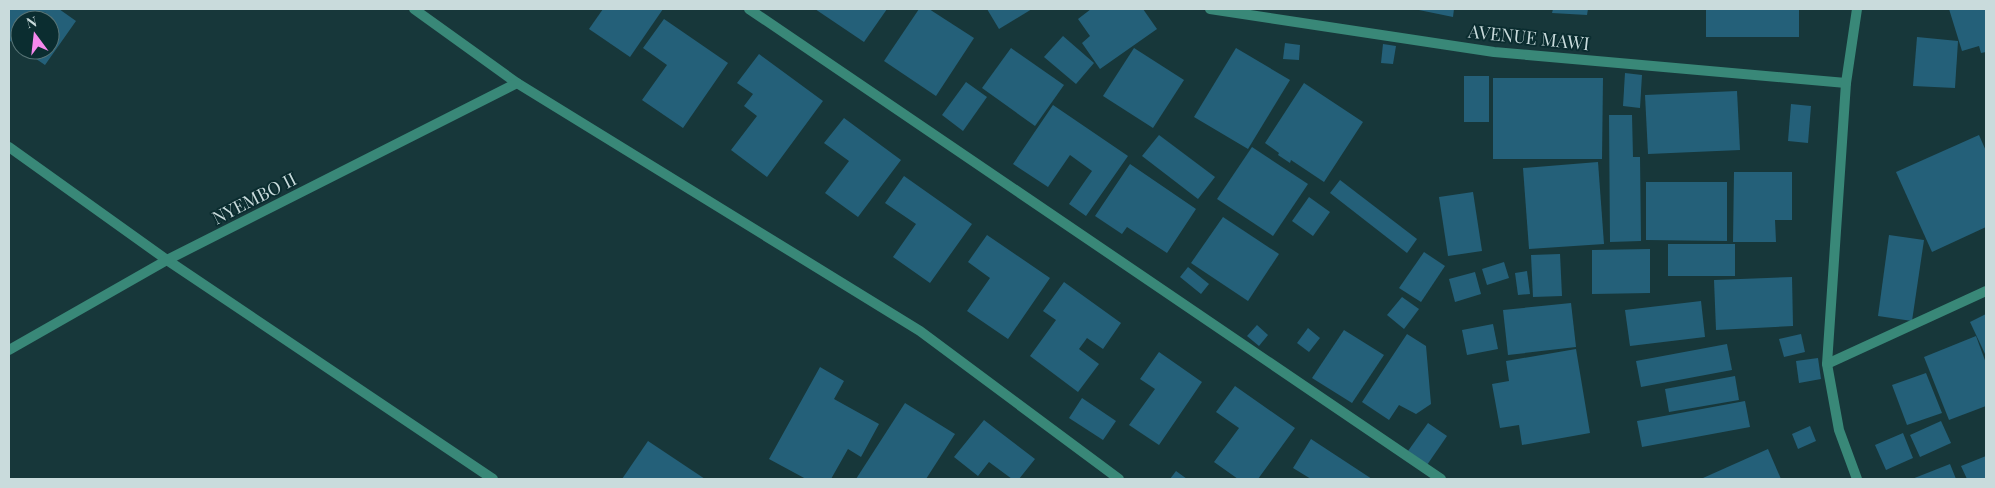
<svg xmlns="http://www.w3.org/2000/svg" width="1995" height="488" font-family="'Playfair Display',serif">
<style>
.building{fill:#246079}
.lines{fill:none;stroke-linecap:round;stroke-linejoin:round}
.minor{stroke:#398878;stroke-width:10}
.labels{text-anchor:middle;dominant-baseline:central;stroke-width:4;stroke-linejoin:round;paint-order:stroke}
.street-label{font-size:18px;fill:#c9dbdc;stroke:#0b2d30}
</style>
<rect width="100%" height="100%" fill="#17373a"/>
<g class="building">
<path d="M9,9H59L76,21L45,65L23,50H50V20H20V48L9,40Z"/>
<path d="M603,9H663L630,57L589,29Z"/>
<path d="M815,9H887L864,42Z"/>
<path d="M919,9H929L974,38L936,96L884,61Z"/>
<path d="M987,9H1032L999,29Z"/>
<path d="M1091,9H1143L1157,29L1100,69L1082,43L1090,36L1078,19Z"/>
<path d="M1414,9H1454L1453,17Z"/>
<path d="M1553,9H1588L1587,15L1552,13Z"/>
<rect x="1706" y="9" width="93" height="28"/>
<path d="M1949,9H1986V52L1981,53L1979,46L1962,51Z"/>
<path d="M664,19L728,63L683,128L642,100L667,65L643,48Z"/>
<path d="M1063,36L1094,63L1076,84L1044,57Z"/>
<path d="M1917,37L1958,41L1955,88L1913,86Z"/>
<path d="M1285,43L1300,45L1299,60L1283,59Z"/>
<path d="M1383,44L1396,46L1393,64L1381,63Z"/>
<path d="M1011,48L1064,85L1035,126L982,88Z"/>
<path d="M1134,48L1184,80L1153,128L1103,96Z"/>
<path d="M1236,48L1290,80L1248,149L1194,117Z"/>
<path d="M759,54L823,101L767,177L731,150L757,116L744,106L753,94L737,83Z"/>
<path d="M1625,73L1642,75L1640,108L1623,106Z"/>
<rect x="1464" y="76" width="25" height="46"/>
<path d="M1493,78H1603L1602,159H1493Z"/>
<path d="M966,82L987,97L963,131L942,115Z"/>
<path d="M1304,83L1363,122L1324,182L1291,160L1290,163L1278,155L1279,153L1265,143Z"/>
<path d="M1737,91L1740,150L1648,154L1645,95Z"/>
<path d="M1791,104L1811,106L1808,143L1788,141Z"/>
<path d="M1053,105L1128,156L1086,216L1069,204L1092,171L1070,155L1048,187L1013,164Z"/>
<path d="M1609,115H1632L1633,157H1640L1641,241L1610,242Z"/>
<path d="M844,118L901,160L858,217L825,193L849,161L824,143Z"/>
<path d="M1159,135L1215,177L1198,199L1142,156Z"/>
<path d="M1979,135L1986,151V227L1932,252L1896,172Z"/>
<path d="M1252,147L1308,184L1273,236L1217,199Z"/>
<path d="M1598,162L1604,244L1529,249L1523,168Z"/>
<path d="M1130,164L1196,209L1167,253L1127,227L1122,234L1095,216Z"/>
<path d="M1734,172H1792V220H1775L1776,242H1733Z"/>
<path d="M904,176L972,224L930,283L893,257L916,224L885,203Z"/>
<path d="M1340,180L1417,239L1407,253L1330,193Z"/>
<path d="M1646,182H1727V241L1646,240Z"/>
<path d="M1473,192L1482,251L1448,256L1439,197Z"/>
<path d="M1309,197L1330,212L1313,236L1292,221Z"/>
<path d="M1223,217L1279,254L1248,301L1191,263Z"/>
<path d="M987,235L1050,278L1008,339L967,311L990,278L968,262Z"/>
<path d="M1889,235L1924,240L1912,321L1878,316Z"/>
<rect x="1668" y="244" width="67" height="32"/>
<path d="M1650,249V293L1592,294V250Z"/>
<path d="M1424,252L1445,266L1421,302L1399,288Z"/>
<path d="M1560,254L1562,296L1533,297L1531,255Z"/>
<path d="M1504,262L1509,278L1487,285L1482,269Z"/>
<path d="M1188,267L1209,284L1201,294L1180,277Z"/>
<path d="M1527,271L1530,294L1518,295L1515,273Z"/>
<path d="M1475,272L1481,294L1455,302L1449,279Z"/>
<path d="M1792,277L1793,326L1716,330L1714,280Z"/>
<path d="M1064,282L1121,323L1103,349L1087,338L1079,349L1099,364L1078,392L1030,356L1056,320L1043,311Z"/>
<path d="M1402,297L1419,309L1404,329L1387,315Z"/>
<path d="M1701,301L1705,337L1630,346L1625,310Z"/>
<path d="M1571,303L1576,347L1508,355L1503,310Z"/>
<path d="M1986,314V356L1970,322Z"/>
<path d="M1493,324L1498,349L1467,355L1462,330Z"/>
<path d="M1257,325L1268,335L1259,346L1247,336Z"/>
<path d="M1308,328L1320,338L1309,352L1297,343Z"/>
<path d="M1344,330L1384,355L1352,403L1312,378Z"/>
<path d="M1407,334L1426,346L1431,404L1416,414L1399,405L1389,420L1362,402Z"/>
<path d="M1801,334L1805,352L1784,357L1779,339Z"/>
<path d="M1976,336L1986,363V406L1949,420L1924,357Z"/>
<path d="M1727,344L1732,370L1641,387L1636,361Z"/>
<path d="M1576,349L1590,433L1522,445L1519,425L1500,428L1492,384L1509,381L1506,361Z"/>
<path d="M1159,352L1202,382L1159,445L1129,425L1155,389L1140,379Z"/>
<path d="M1818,358L1821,379L1799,383L1796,361Z"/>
<path d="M820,367L844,381L834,399L879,424L861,457L848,449L831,479H806L769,459Z"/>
<path d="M1926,373L1942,413L1907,425L1892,385Z"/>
<path d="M1735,376L1739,400L1669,412L1665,389Z"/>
<path d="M1235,386L1295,428L1258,479H1238L1214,462L1239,428L1216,412Z"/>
<path d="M1082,398L1116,421L1103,440L1069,418Z"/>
<path d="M1745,401L1750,427L1642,447L1637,421Z"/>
<path d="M905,403L955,434L926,479H856Z"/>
<path d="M984,420L1035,459L1019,479H1012L989,462L978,476L954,457Z"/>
<path d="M1941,421L1951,443L1920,457L1910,435Z"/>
<path d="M1428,423L1447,436L1427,465L1408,451Z"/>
<path d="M1810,426L1816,441L1798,449L1792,434Z"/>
<path d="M1903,433L1913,458L1886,470L1875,445Z"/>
<path d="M1311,439L1372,479H1311L1293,468Z"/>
<path d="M648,441L705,479H622Z"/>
<path d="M1768,449L1781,479H1704L1703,478Z"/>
<path d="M1986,456V479H1967L1961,466Z"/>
<path d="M1950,464L1956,479H1912Z"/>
<path d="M1176,471L1187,479H1170Z"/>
</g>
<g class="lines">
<g class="minor">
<path d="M414,9L517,83L920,331L1119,479"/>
<path d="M749,9L1441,479"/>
<path d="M1210,9L1494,52L1846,83"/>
<path d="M1857,9L1846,83L1827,364L1839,430L1857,479"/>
<path d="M9,147L167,260L493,479"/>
<path d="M9,350L167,260L517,83"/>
<path d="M1827,364L1986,291"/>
</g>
</g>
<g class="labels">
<g class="street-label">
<text transform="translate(1529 37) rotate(6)">AVENUE MAWI</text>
<text transform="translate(254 198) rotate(-27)">NYEMBO II</text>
</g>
</g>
<rect width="1995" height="488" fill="none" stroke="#c9dbdc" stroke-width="20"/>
<g transform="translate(35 35) rotate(345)"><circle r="24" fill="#0b2d30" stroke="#577375"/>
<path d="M0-4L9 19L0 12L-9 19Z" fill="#f688ed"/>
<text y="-8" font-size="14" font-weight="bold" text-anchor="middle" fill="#c9dbdc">N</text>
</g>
</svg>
